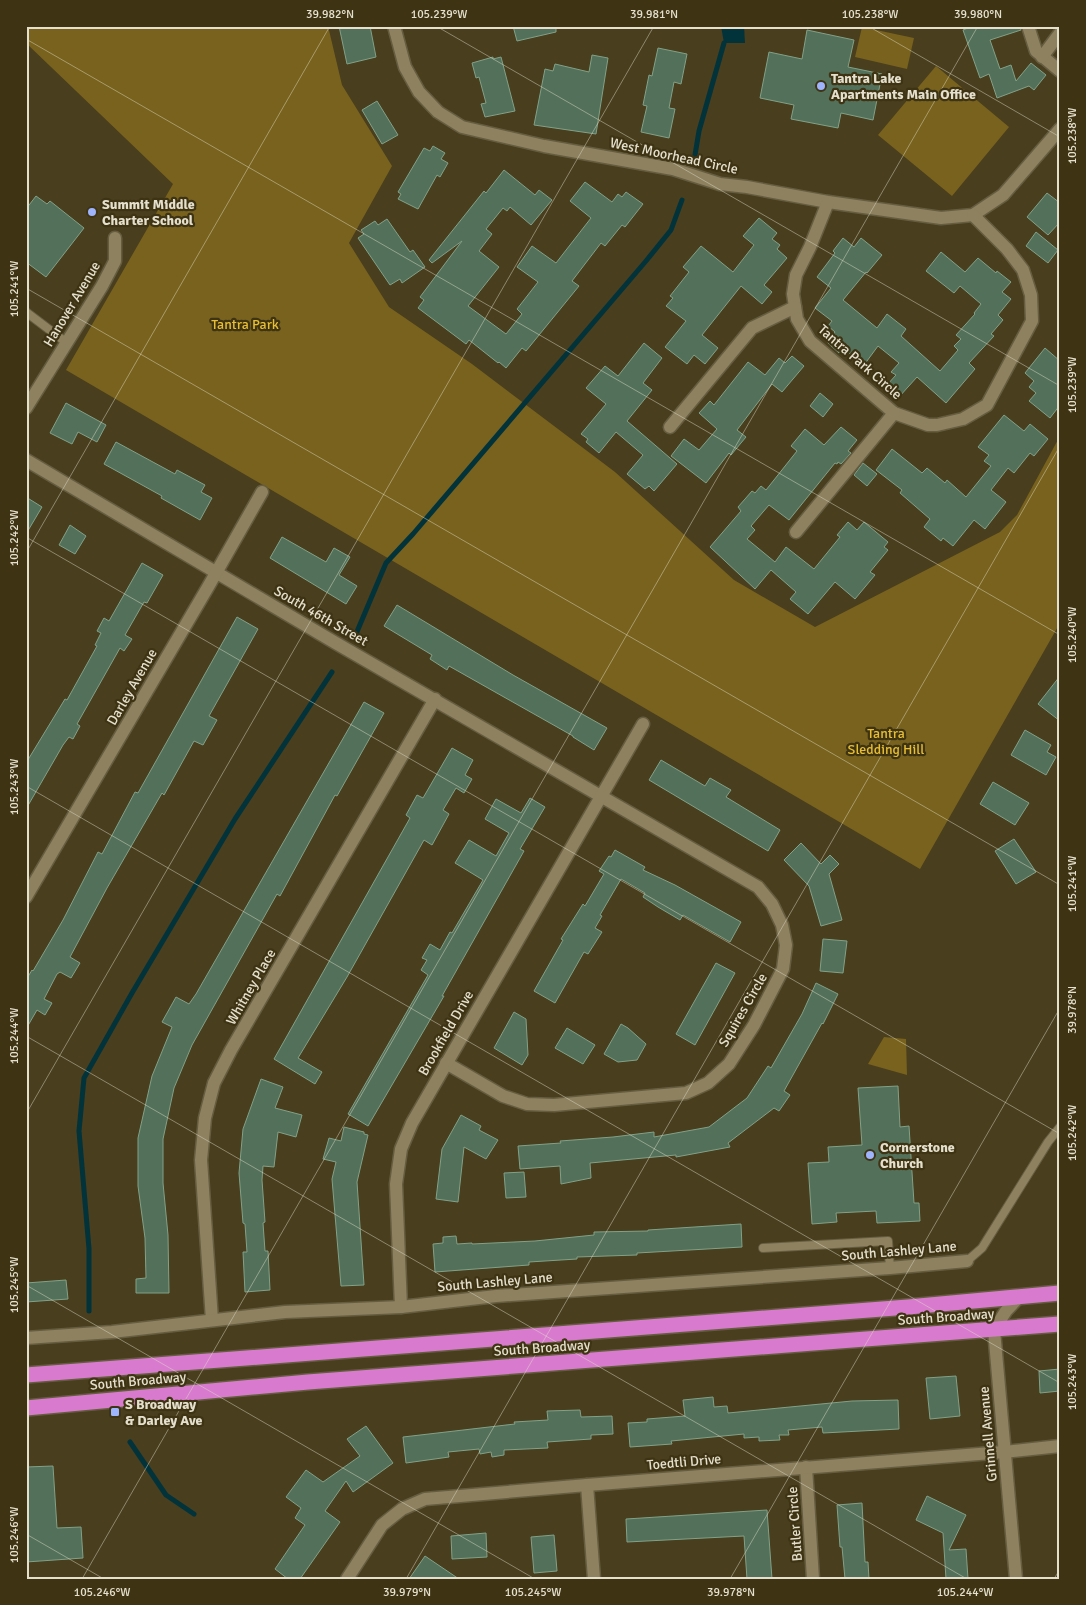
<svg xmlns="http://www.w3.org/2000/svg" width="1086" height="1605" font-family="Signika,sans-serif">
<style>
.green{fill:#78621d}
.water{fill:#02333b}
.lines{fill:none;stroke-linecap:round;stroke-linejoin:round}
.stream{stroke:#02333b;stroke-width:5}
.building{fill:#53715a;stroke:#82a188}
.lane-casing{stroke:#665d40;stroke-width:10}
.street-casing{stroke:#665d40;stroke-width:15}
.highway-casing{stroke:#665d40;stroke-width:18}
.lane{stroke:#8d815f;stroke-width:8}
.street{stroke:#8d815f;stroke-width:12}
.highway{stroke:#d87bce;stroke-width:15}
.ticks{fill:none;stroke:#e5dfcd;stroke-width:1;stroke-opacity:0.45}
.poi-dot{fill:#9eb4fd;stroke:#3e3414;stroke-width:2}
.labels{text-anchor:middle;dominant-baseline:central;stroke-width:4.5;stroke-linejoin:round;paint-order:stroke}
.poi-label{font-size:14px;font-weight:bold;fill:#e5dfcd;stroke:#3e3414;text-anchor:start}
.street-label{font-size:14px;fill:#e5dfcd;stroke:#3e3414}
.park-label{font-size:14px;fill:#e9bf31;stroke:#3e3414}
.neatline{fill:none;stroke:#e5dfcd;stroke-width:2}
.ticks-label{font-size:12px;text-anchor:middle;fill:#e5dfcd}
</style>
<rect width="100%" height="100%" fill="#493e1e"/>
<g class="green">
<path d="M26,26H328L342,85L392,166L349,243L389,307L472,364L615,472L734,580L815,627L1000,532L1017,515L1060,436V623L920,869L66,370L173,184L26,43Z"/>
<path d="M862,27L914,38L907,69L855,57Z"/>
<path d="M936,66L1009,127L952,196L878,135Z"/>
<path d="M884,1037L906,1039L907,1075L868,1064Z"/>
</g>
<path class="water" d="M721,26H744L745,43H724Z"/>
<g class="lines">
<g class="stream">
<path d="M695,155L699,131L724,43"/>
<path d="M356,634L386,563L413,534L646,261L671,230L682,200"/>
<path d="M89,1311V1249L79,1131L84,1078L132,993L235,819L332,672"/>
<path d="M130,1442L166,1495L194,1514"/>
</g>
</g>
<g class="building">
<path d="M339,26H370L376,57L347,64Z"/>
<path d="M513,26H556V32L517,41Z"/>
<path d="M973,26H1020L1021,30L990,40L1000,69L1011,65L1016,81L1031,63L1046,75L1034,90L1029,86L997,98L989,74L980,78L963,30Z"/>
<path d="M807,30L854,40L848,67L882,74L873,120L841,113L838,128L791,119L794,105L760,98L769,52L802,59Z"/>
<path d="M658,48L687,54L681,84L674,82L669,108L675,109L669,138L641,132L647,106L643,105L649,75L652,76Z"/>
<path d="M592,55L608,58L596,134L534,125L545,69L553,71L555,64L589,72Z"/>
<path d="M493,57V59L501,57L515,111L485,117L481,104L486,103L479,77L476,78L472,63Z"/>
<path d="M377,101L398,135L382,144L362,110Z"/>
<path d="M433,146L445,153L441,159L448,163L440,177L437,175L418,209L398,199L401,194L398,192L424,148L430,151Z"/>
<path d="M504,170L535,195L539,190L552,200L531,225L510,207L507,211L503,208L486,229L492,234L479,251L499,267L468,306L506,334L522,314L517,309L538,282L517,267L532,246L556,263L591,218L570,201L585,182L612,202L618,194L622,197L626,192L643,204L625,227L622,225L605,246L601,243L572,281L579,286L526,351L522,348L506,368L499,362L498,363L469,340L466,344L418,308L424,300L420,297L462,241L432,263L429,260L484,191L486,193Z"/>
<path d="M1047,193L1060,203V222L1048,235L1027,217Z"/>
<path d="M36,196L47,204L50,201L84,228L46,277L26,262V209Z"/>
<path d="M759,218L777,233L772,239L780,245L777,249L787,258L764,285L772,292L762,304L741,286L702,335L718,348L705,364L694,355L687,364L665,347L686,321L666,306L673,298L670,296L689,272L683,267L701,246L733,272L754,245L743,236Z"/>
<path d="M387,219L410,252L413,250L425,267L402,283L400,279L390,285L358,238L364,234L361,230L375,221L378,225Z"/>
<path d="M1036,232L1058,250L1048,263L1026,246Z"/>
<path d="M843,238L854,247L861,238L882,255L867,273L866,272L843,300L877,328L887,314L906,329L901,336L940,371L958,350L954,346L961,339L956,335L975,314L974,313L981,304L960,286L954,293L926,271L941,252L965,272L978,258L996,273L997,271L1011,282L1002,292L1011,299L998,315L1003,320L991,334L994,336L969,363L975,369L946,403L917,377L899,397L886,386L896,375L891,372L899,363L878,346L864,365L843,348L839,353L827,342L835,332L828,326L832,321L815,308L831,288L817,277L835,253L833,251Z"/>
<path d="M644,343L662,358L643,383L652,390L627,421L677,464L654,491L649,486L645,489L627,474L643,455L616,432L599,453L586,442L588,439L581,434L606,404L586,388L605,366L618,376Z"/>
<path d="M1045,348L1060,361V405L1050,418L1029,401L1036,393L1029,387L1034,381L1025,373Z"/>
<path d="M792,356L804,366L782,392L772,384L737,430L746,437L731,455L729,453L706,483L671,456L684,439L699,450L717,429L699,413L710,401L714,405L748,362L765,375L779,358L785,363Z"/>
<path d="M820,393L833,404L823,417L810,406Z"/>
<path d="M66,403L106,425L97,442L78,432L72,444L50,433Z"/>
<path d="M1004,415L1024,431L1030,424L1048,439L1034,456L1030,453L1014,473L1008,468L991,490L1006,502L985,529L974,520L953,546L943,538L941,541L924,527L930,519L900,493L902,490L876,470L892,449L922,473L927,468L945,483L947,480L966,497L991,466L984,461L989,455L978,447Z"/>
<path d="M841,427L857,440L848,451L851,453L841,464L838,462L837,464L835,463L789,520L769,505L751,526L755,530L747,539L775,562L786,547L814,569L840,537L837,535L848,522L857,530L864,522L888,542L884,547L888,550L870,572L875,575L855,599L835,582L808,614L790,599L796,592L771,570L755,589L710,547L741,511L738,507L752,491L755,493L761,486L766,490L797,451L791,446L805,429L824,445Z"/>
<path d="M116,442L175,474L177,470L205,485L201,492L212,498L200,520L161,498L162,496L104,464Z"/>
<path d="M863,463L877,474L867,486L854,475Z"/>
<path d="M26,497L42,507L26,534Z"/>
<path d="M70,525L86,536L75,554L59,545Z"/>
<path d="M282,537L326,562L334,548L350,557L339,575L357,586L346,604L270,558Z"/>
<path d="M142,563L163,575L147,603L144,602L125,635L132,639L124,651L120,648L77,724L80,726L73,739L69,737L63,745L26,809V763L65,699L67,700L97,646L95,645L101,633L97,631L104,618L109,621Z"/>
<path d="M397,605L513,675L607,728L594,750L573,737V736L449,666L447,670L430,659L432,655L384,626Z"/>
<path d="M237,617L258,629L209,716L217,720L203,745L194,741L164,795L162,793L107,888L70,957L80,963L71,978L60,972L57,974L44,999L52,1003L45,1015L37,1010L26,1029V980L32,970L33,971L63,920L98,852L102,854L135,792L138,793Z"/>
<path d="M1060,676V721L1038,704Z"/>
<path d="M364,702L384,713L337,796L335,795L280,896L277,894L192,1045L174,1088L163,1139V1183L168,1235L169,1293H136V1279L146,1278L145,1238L138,1186V1138L152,1076L172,1027L162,1022L176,997L189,1004L196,994Z"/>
<path d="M1025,730L1051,745L1047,752L1056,757L1046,775L1011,755Z"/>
<path d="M452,748L473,760L465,775L472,779L464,793L456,788L443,810L449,814L432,845L424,840L347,977L298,1058L322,1072L315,1084L274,1059L410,818L406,815L417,795L423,798Z"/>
<path d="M661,760L705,786L710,778L731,790L726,797L780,830L768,851L649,780Z"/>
<path d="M993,782L1029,803L1015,825L980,804Z"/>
<path d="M530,798L545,807L520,849L524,851L442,996H444L368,1126L348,1114L428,975L421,970L427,960L422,958L430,944L440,950L450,932L452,933L483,880L455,863L469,840L496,856L509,833L485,819L496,799L521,813Z"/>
<path d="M1014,839L1036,872L1016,884L995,851Z"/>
<path d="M801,843L821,864L830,855L839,864L829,874L842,920L821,926L809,886L784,860Z"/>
<path d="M615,850L645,867L643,870L675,885L741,922L730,942L683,915L680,920L658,907L643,897L645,893L621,879L600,915L602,916L595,928L602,932L588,954L584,952L555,1003L534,991L563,940L561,939L583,904L585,906L604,874L599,871L609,856L611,857Z"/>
<path d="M823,939L847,941L843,973L820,971Z"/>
<path d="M716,963L735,973L695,1045L676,1034Z"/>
<path d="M816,983L838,994L823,1024L822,1023L784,1091L790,1095L779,1111L774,1108L728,1143L730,1147L676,1157V1155L590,1163L591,1178L561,1184L560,1166L520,1169L518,1146L561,1143L560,1141L613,1137L654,1132V1137L709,1127L747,1098L768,1066L771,1068L802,1014Z"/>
<path d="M514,1012L526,1019L528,1055L522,1065L494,1048Z"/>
<path d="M621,1024L628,1028L646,1044L637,1060L618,1062L604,1054Z"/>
<path d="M567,1028L595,1045L583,1064L555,1048Z"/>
<path d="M261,1079L283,1087L275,1108L302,1115L296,1137L278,1132L274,1167L263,1166L262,1180L265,1222L263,1223L265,1251H268L270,1290L245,1292L243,1252H247L245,1224L243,1223L239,1173L243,1129Z"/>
<path d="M898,1086L900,1127L909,1126L914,1203H919L920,1221L877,1223L876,1211L836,1213L837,1222L812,1224L808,1163L829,1162L828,1147L862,1145L858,1088Z"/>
<path d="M461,1115L481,1126L479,1130L498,1140L486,1159L464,1147L458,1202L436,1199L442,1149Z"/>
<path d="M344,1127L364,1132V1134L368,1135L357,1182L364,1285L341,1286L332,1179L336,1162L323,1159L329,1138L341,1141Z"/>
<path d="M524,1172L526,1197L506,1198L504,1173Z"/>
<path d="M741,1224L742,1247L637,1253V1255L577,1257V1259L529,1262V1265L435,1272L433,1244L443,1243V1237L456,1236L457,1244L472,1243V1244L535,1241L594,1235V1232L648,1231V1230Z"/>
<path d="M66,1280L68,1299L26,1302V1283Z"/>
<path d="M1060,1369V1391L1040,1393L1039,1371Z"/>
<path d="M956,1376L960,1416L930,1419L926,1378Z"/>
<path d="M713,1397L714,1407L727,1406L728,1413L852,1401L898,1400L899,1429L823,1433L822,1427L788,1430L789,1435H779L780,1440L759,1441V1437L744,1438V1434L671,1441L672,1444L630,1447L628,1423L647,1422V1419L685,1416L683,1400Z"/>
<path d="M580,1410L581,1417L612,1416L613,1434L591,1435V1439L547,1442L548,1448L504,1450V1455L492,1457L491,1452L480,1454L479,1449L448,1452L449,1457L406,1463L403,1437L515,1424L514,1422L548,1420L547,1411Z"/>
<path d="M366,1426L393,1463L353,1492L346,1481L325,1511L340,1522L300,1579H288L275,1569L305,1525L295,1518L301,1508L286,1497L306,1470L323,1482L360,1456L347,1439Z"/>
<path d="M53,1466L57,1528L81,1527L83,1558L26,1562V1467Z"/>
<path d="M927,1496L966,1515L949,1550L966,1549L968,1579H946L943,1533L916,1520Z"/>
<path d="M862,1503L865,1562H868L869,1579H845L842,1547H840L837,1505Z"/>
<path d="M767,1510L772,1579H747L744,1536L627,1542L626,1519Z"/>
<path d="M486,1533L487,1557L452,1559L451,1536Z"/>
<path d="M554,1535L557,1571L534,1573L531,1537Z"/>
<path d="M425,1556L459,1579H409Z"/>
</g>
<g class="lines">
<g class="lane-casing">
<g id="lane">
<path d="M26,312L67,343"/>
<path d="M763,1248L888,1241L890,1268"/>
<path d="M967,1261L982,1248L1048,1142L1060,1127"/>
</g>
</g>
<g class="street-casing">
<g id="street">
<path d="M394,26L405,67L419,92L438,112L462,127L544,146L673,169L720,184L747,187L828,202L941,218L973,215L1003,195L1060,129"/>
<path d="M1028,26L1036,51L1060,71"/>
<path d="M1042,57L1060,33"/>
<path d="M828,202L810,247L796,275L793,294L797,319L810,341L894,413L928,425H937L963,419L987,405L1032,321L1031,295L1023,270L1007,249L973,215"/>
<path d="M26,408L102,286L115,261V238"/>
<path d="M670,427L752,328L795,307"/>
<path d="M26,460L334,642L758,887L772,904L782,925L786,945L783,969L754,1025L729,1064L708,1083L686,1093L554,1105L527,1104L503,1096L446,1063"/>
<path d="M796,532L894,413"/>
<path d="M26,897L208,587L262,492"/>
<path d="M401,1307L396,1184L401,1149L412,1123L643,724"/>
<path d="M212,1320L201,1160L205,1118L214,1083L231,1050L435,699"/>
<path d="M26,1338L112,1332L285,1312L401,1307L496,1296L890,1268L967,1261"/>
<path d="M806,1467L813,1579"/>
<path d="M587,1485L594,1579"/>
<path d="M347,1579L382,1525L402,1509L425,1499L587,1485L1004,1452L1060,1446"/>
<path d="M1016,1579L994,1330L1006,1311L1020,1296"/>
</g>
</g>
<g class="highway-casing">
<g id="highway">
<path d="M26,1375L908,1307L1060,1293"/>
<path d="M26,1408L308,1382L1060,1324"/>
</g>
</g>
<use href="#lane" class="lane"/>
<use href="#street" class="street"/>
<use href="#highway" class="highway"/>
</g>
<path class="ticks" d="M436,26L1060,386M868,26L1060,137M26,39L1060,635M26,288L1060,885M26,537L1060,1134M26,553L330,26M26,786L1060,1383M26,1036L967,1579M26,1114L654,26M26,1285L535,1579M26,1534L104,1579M82,1579L978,26M406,1579L1060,446M730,1579L1060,1008M1054,1579L1060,1569"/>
<g class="poi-dot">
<circle cx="821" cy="86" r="5"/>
<circle cx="92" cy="212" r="5"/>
<circle cx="870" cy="1155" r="5"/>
<rect x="110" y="1407" width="10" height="10" rx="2.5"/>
</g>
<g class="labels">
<g class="poi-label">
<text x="831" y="78">Tantra Lake<tspan x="831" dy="16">Apartments Main Office</tspan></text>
<text x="102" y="204">Summit Middle<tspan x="102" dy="16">Charter School</tspan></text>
<text x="880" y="1147">Cornerstone<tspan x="880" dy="16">Church</tspan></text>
<text x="125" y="1404">S Broadway<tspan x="125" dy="16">&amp; Darley Ave</tspan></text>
</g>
<g class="street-label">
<text transform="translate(674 156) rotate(12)">West Moorhead Circle</text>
<text transform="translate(72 304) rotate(-59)">Hanover Avenue</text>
<text transform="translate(860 362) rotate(41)">Tantra Park Circle</text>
<text transform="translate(321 616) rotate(30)">South 46th Street</text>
<text transform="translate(132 687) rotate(-60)">Darley Avenue</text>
<text transform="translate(251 987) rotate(-60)">Whitney Place</text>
<text transform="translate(743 1010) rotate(-60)">Squires Circle</text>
<text transform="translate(446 1033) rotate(-60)">Brookfield Drive</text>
<text transform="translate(899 1251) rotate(-5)">South Lashley Lane</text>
<text transform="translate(495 1282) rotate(-5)">South Lashley Lane</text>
<text transform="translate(946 1317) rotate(-4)">South Broadway</text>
<text transform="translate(542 1348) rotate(-4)">South Broadway</text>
<text transform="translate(138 1381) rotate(-5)">South Broadway</text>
<text transform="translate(988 1434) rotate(-95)">Grinnell Avenue</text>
<text transform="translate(684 1462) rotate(-5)">Toedtli Drive</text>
<text transform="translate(795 1524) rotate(-94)">Butler Circle</text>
</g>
<g class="park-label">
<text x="245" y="324">Tantra Park</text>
<text x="886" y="733">Tantra<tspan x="886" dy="16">Sledding Hill</tspan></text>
</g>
</g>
<rect width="1086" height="1605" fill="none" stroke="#3e3414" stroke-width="55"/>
<rect x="28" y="28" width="1030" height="1550" class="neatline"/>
<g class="ticks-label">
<text x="330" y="18">39.982°N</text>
<text x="439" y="18">105.239°W</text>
<text x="654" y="18">39.981°N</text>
<text x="870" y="18">105.238°W</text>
<text x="978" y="18">39.980°N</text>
<text transform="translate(1072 136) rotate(-90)" y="4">105.238°W</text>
<text transform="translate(14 289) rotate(-90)" y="4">105.241°W</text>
<text transform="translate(1072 385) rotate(-90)" y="4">105.239°W</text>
<text transform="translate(14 538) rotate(-90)" y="4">105.242°W</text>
<text transform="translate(1072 635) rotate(-90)" y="4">105.240°W</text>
<text transform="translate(14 787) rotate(-90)" y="4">105.243°W</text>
<text transform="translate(1072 884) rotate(-90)" y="4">105.241°W</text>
<text transform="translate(1072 1010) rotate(-90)" y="4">39.978°N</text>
<text transform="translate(14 1036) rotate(-90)" y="4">105.244°W</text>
<text transform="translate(1072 1133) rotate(-90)" y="4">105.242°W</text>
<text transform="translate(14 1285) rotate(-90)" y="4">105.245°W</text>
<text transform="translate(1072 1382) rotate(-90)" y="4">105.243°W</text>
<text transform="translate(14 1535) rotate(-90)" y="4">105.246°W</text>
<text x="102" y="1596">105.246°W</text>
<text x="407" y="1596">39.979°N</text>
<text x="533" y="1596">105.245°W</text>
<text x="731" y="1596">39.978°N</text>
<text x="965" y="1596">105.244°W</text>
</g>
</svg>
